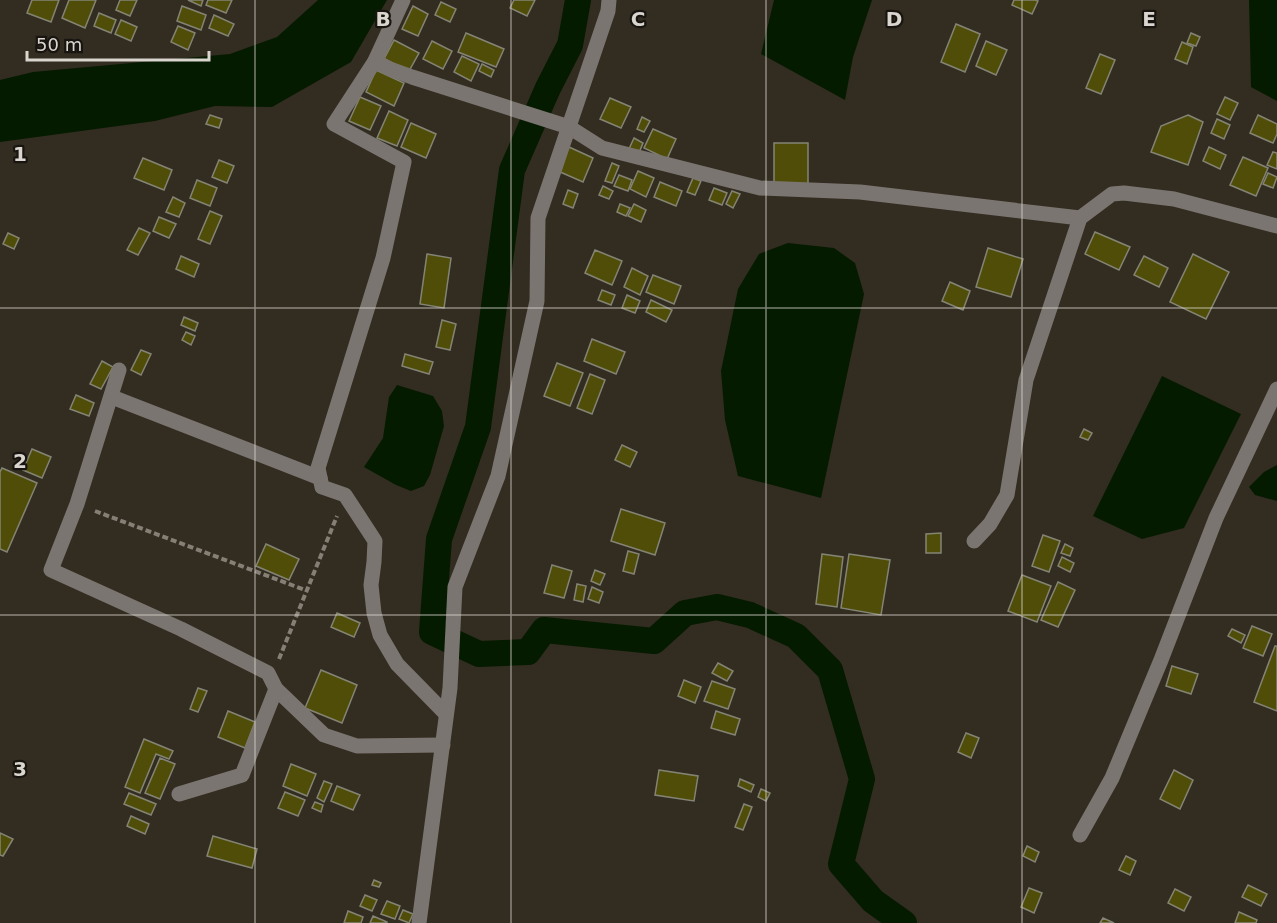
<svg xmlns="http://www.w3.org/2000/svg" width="1277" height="923" font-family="'DejaVu Sans',sans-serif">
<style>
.water{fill:#051b00}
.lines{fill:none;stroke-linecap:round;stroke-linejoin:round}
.canal{stroke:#051b00;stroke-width:26}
.building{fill:#4f4d08;stroke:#848475;stroke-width:1.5}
.path{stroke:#857f76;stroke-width:4;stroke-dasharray:6 3;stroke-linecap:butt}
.minor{stroke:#7b7571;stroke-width:15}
.grid{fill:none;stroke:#dad5ce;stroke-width:1.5;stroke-opacity:0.55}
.grid-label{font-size:20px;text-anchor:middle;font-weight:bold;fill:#dad5ce;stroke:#181510;stroke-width:4.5;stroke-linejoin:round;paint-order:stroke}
</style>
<rect width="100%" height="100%" fill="#332c21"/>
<g class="water">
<path d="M318,0H387L351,62L272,107L215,106L155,121L0,142V80L33,72L230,54L277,37Z"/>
<path d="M774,0H872L853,57L845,100L761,54Z"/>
<path d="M1249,0H1277V101L1251,87Z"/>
<path d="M788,243L834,248L855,263L864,294L821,498L738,476L725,420L721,371L738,289L759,254Z"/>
<path d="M1162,376L1241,414L1184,528L1142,539L1093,516Z"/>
<path d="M397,385L433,396L442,411L444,426L430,475L424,486L411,491L396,485L364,467L383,438L389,397Z"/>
<path d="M1277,465V501L1255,495L1249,487L1264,472Z"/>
</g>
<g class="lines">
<path class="canal" d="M578,0L570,45L548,88L512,170L478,427L439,539L432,632L479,654L528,652L544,630L654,641L685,613L717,607L750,615L796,636L830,670L862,779L841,864L873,901L904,923"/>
</g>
<g class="building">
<path d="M32,0H59L51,22L27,13Z"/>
<path d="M69,0H96L85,28L62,18Z"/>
<path d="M120,0H137L130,16L116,10Z"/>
<path d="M188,0H203L201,6Z"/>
<path d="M208,0H232L226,13L206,5Z"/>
<path d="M514,0H535L527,16L510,8Z"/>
<path d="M1014,0H1035L1038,1L1032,14L1012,5Z"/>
<path d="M441,2L456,9L450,22L435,15Z"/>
<path d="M182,6L206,15L201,30L177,21Z"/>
<path d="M413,6L428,14L418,36L402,29Z"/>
<path d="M99,13L116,20L111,33L94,26Z"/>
<path d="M214,15L234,24L228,36L209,28Z"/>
<path d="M121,20L137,27L131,41L115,34Z"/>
<path d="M956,24L980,34L965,72L941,62Z"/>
<path d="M178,26L195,33L188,50L171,42Z"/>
<path d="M466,33L504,49L496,67L458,52Z"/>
<path d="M1191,33L1200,37L1196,46L1187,43Z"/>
<path d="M394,40L419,53L409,71L384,59Z"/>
<path d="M432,41L452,51L443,69L423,59Z"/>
<path d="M986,41L1007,50L996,75L976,66Z"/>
<path d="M1182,42L1193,47L1187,64L1175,59Z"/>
<path d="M1100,54L1115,60L1101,94L1086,88Z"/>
<path d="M462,56L479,64L471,81L454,72Z"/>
<path d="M482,64L494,70L491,77L479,71Z"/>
<path d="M376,70L404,83L394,106L366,92Z"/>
<path d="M360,97L381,106L370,130L349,121Z"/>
<path d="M1225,97L1238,103L1230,120L1217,114Z"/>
<path d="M610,98L631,107L621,128L600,119Z"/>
<path d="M389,111L408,120L397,146L377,138Z"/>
<path d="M210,115L222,119L219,128L206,124Z"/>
<path d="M1188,115L1203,122L1188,165L1151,152L1161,126Z"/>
<path d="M1258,115L1277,124V134L1273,143L1250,133Z"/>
<path d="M642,117L650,121L644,132L637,129Z"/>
<path d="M1217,119L1230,125L1224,139L1211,133Z"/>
<path d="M411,123L436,134L426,158L401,147Z"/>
<path d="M653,129L676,139L667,159L644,148Z"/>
<path d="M634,138L643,143L638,155L628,151Z"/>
<rect x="774" y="143" width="34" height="41"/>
<path d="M569,147L593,158L583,182L558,171Z"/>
<path d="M1209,147L1226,155L1220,169L1203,161Z"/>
<path d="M1273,152L1277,153V169L1267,165Z"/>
<path d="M1243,157L1268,168L1256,196L1230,185Z"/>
<path d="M143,158L172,170L164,190L134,178Z"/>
<path d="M219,160L234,166L227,183L212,177Z"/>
<path d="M612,163L619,166L612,183L605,181Z"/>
<path d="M638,171L654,178L646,197L630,189Z"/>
<path d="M1268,173L1277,177L1273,188L1263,184Z"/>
<path d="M619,175L632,180L628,191L614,186Z"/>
<path d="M693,178L701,181L695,195L687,192Z"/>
<path d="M197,180L217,188L210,206L190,198Z"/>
<path d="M660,182L682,191L676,206L654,197Z"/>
<path d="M603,186L613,191L609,199L599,195Z"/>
<path d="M714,188L727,193L722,205L709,200Z"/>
<path d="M568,190L578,194L573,208L563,204Z"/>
<path d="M732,191L740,194L733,208L726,204Z"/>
<path d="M173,197L185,203L179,217L166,212Z"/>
<path d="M620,204L630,208L626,216L617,212Z"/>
<path d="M634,204L646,210L641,222L628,216Z"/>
<path d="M210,211L222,216L210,244L198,239Z"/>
<path d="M159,217L176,224L169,238L153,231Z"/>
<path d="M139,228L150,233L138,255L127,250Z"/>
<path d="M1095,232L1130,247L1119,270L1085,254Z"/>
<path d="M8,233L19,238L14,249L3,244Z"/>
<path d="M988,248L1023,259L1011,297L976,287Z"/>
<path d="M595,250L622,261L612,285L585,273Z"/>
<path d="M427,254L451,258L444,308L420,304Z"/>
<path d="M1193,254L1229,272L1206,319L1170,302Z"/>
<path d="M181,256L199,264L194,277L176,269Z"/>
<path d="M1144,256L1168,268L1159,287L1134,275Z"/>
<path d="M632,268L648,276L640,295L624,287Z"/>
<path d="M653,275L681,286L674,304L646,292Z"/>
<path d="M950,282L970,291L963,310L942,301Z"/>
<path d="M602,290L615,295L611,305L598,300Z"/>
<path d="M627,295L640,301L635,313L622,308Z"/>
<path d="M651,300L672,310L666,322L646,312Z"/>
<path d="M184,317L198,323L195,331L181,325Z"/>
<path d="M442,320L456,324L450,350L436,347Z"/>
<path d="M186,332L195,336L191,345L182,340Z"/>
<path d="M592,339L625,352L616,374L584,361Z"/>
<path d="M141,350L151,354L141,375L131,370Z"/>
<path d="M405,354L433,362L429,374L402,366Z"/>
<path d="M102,361L113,367L101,389L90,384Z"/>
<path d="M557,363L583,373L570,406L544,396Z"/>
<path d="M590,374L605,380L592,414L577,408Z"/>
<path d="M76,395L94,403L89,416L70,409Z"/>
<path d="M1084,429L1092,433L1088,440L1080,437Z"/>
<path d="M622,445L637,452L630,467L615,460Z"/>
<path d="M32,449L51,457L42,478L23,470Z"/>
<path d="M2,468L37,483L7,552L0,549V472Z"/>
<path d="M621,509L665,523L655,555L611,541Z"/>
<path d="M941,533V553H926V534Z"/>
<path d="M1043,535L1060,541L1049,572L1032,566Z"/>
<path d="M266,544L299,559L289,580L256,566Z"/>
<path d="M1065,544L1073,548L1070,556L1061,553Z"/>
<path d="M628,551L639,554L634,574L623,571Z"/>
<path d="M822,554L843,557L837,607L816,604Z"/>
<path d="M849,554L890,560L881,615L841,608Z"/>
<path d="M1062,557L1074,563L1070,572L1058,566Z"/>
<path d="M552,565L572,571L564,598L544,593Z"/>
<path d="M595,570L605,574L600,585L591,581Z"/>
<path d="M1022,575L1051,586L1037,622L1008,611Z"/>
<path d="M1058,582L1075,590L1058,627L1041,620Z"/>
<path d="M577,584L586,586L583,602L574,600Z"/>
<path d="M592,587L603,592L599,603L588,599Z"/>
<path d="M337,613L360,623L354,637L331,627Z"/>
<path d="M1252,626L1272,634L1263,656L1243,648Z"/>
<path d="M1232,629L1245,635L1241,643L1228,636Z"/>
<path d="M1275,646H1277V711L1254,702Z"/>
<path d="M718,663L733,671L727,681L712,673Z"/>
<path d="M1172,666L1198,674L1191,694L1166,686Z"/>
<path d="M321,670L357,685L342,723L305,708Z"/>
<path d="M684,680L701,687L695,703L678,696Z"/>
<path d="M712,681L735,689L728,709L704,701Z"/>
<path d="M198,688L207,691L198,712L190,709Z"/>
<path d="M228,711L255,722L245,748L218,737Z"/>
<path d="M716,711L740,719L735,735L711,728Z"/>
<path d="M966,733L979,738L971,758L958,752Z"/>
<path d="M144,739L173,751L169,759L156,754L140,793L125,787Z"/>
<path d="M160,758L175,764L160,799L145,793Z"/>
<path d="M291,764L316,774L307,796L283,786Z"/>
<path d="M659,770L698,776L694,801L655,795Z"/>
<path d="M1174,770L1193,780L1180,809L1160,799Z"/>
<path d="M740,779L754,785L751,792L738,786Z"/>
<path d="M324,781L332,784L324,802L317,798Z"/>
<path d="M337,786L360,795L353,810L331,801Z"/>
<path d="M761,789L770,793L766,801L758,797Z"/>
<path d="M285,792L305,800L298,816L278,808Z"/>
<path d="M129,793L156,804L151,815L124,804Z"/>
<path d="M315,802L323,805L321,812L312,808Z"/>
<path d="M744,804L752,807L743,830L735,827Z"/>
<path d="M131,816L149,824L145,834L127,826Z"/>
<path d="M0,833L13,839L3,856L0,855Z"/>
<path d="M213,836L257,849L252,868L207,856Z"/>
<path d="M1027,846L1039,852L1035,862L1023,856Z"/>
<path d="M1126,856L1136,861L1130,875L1119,870Z"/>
<path d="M374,880L381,883L379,887L372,885Z"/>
<path d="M1248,885L1267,894L1261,906L1242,897Z"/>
<path d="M1029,888L1042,893L1034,913L1021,907Z"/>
<path d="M1175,889L1191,897L1184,911L1168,903Z"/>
<path d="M365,895L377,900L372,911L360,906Z"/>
<path d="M387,901L400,906L395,919L381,914Z"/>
<path d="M403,910L413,914L409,923L399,919Z"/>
<path d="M348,911L363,917L361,923H344Z"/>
<path d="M1239,912L1257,920L1256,923H1235Z"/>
<path d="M373,916L387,922V923H370Z"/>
<path d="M1103,918L1114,923H1100Z"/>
</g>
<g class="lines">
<g class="path">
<path d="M95,511L305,590"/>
<path d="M279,659L337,516"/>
</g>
<g class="minor">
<path d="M403,0L375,61L334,124L404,162L383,258L318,468L322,487L345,495L375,541L374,562L371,585L374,613L380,635L397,664L446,714"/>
<path d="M375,61L390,69L412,77L569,127L602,148L760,188L860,192L1080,218"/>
<path d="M119,370L77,504L51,570L181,629L268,673L276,689L324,735L357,746L443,745"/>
<path d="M112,397L320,478"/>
<path d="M974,541L990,524L1007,495L1026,380L1080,218L1112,194L1124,193L1174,199L1277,226"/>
<path d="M179,794L242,775L276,689"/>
<path d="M1080,835L1112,778L1161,660L1216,518L1277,389"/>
<path d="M419,923L450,688L455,587L498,476L537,301L538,218L608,11L609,0"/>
</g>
</g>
<path class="grid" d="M255,0V923M511,0V923M766,0V923M1022,0V923M0,308H1277M0,615H1277"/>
<g class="grid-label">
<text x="383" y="26">B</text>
<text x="638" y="26">C</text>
<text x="894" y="26">D</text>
<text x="1149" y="26">E</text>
<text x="20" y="161">1</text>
<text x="20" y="468">2</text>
<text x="20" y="776">3</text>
</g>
<path d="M27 51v9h182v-9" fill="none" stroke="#dad5ce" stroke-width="3"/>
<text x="36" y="51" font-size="18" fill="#dad5ce" stroke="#181510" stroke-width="4.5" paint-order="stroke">50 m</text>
</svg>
